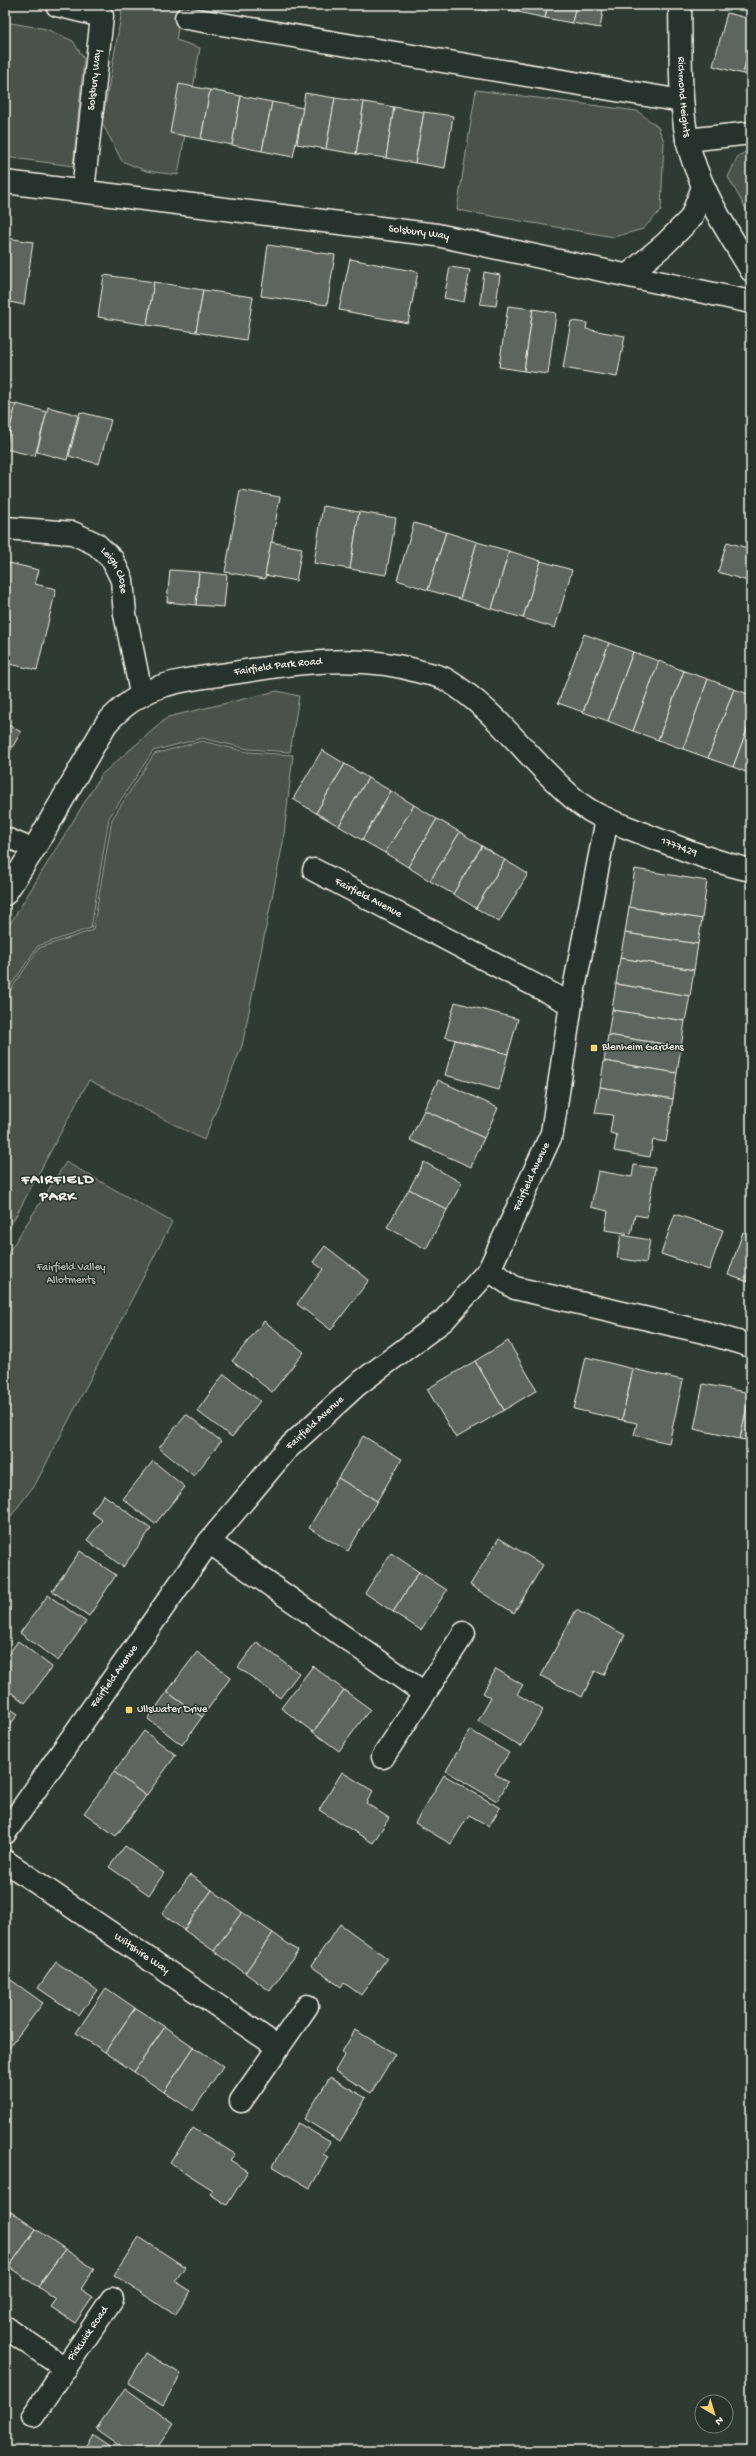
<svg xmlns="http://www.w3.org/2000/svg" width="756" height="2456" font-family="'Gochi Hand',sans-serif">
<style>
.green{fill:#48524c;stroke:#9ea29a}
.building{fill:#5c655e;stroke:#f4f1e8}
.lines{fill:none;stroke-linecap:round;stroke-linejoin:round}
.service-casing{stroke:#f4f1e8;stroke-width:22}
.minor-casing{stroke:#f4f1e8;stroke-width:25}
.service{stroke:#26332d;stroke-width:19}
.minor{stroke:#26332d;stroke-width:22}
.poi-dot{fill:#ffd166;stroke:#26332d;stroke-width:1.5}
.labels{text-anchor:middle;dominant-baseline:central;stroke-width:3;stroke-linejoin:round;paint-order:stroke}
.street-label{font-size:11px;fill:#f4f1e8;stroke:#26332d}
.poi-label{font-size:11px;fill:#f4f1e8;stroke:#26332d;text-anchor:start}
.park-label{font-size:11px;fill:#b8b9b1;stroke:#26332d}
.district-label{font-size:15px;font-weight:bold;letter-spacing:1px;fill:#f4f1e8;stroke:#26332d}
</style>
<rect width="100%" height="100%" fill="#2e3b34"/>
<filter id="ink" filterUnits="userSpaceOnUse"><feTurbulence type="fractalNoise" baseFrequency=".025" numOctaves="2"/><feDisplacementMap in="SourceGraphic" scale="8" xChannelSelector="R" yChannelSelector="G"/><feConvolveMatrix kernelMatrix="1 2 1 2 8 2 1 2 1" color-interpolation-filters="sRGB"/></filter>
<g filter="url(#ink)">
<g class="green">
<path d="M123,5H182L176,40L200,48L178,175L146,171L122,161L102,123Z"/>
<path d="M5,22L46,29L73,41L84,59L73,166L5,157Z"/>
<path d="M476,90L637,111L658,127L664,141L661,210L643,229L614,237L457,210Z"/>
<path d="M751,149V218L728,177L738,156Z"/>
<path d="M277,691L299,696L290,752L248,749L202,738L153,751L109,818L91,928L38,946L5,994V932L102,774L168,717Z"/>
<path d="M202,741L248,752L293,755L283,843L242,1046L204,1140L89,1080L5,1236V998L39,948L93,930L112,819L154,754Z"/>
<path d="M66,1162L172,1222L36,1483L5,1524V1258Z"/>
</g>
<g class="building">
<path d="M460,5H488L487,11Z"/>
<path d="M491,5H519L518,12L491,7Z"/>
<path d="M519,5H548L545,18L518,12Z"/>
<path d="M548,5H576L572,23L545,18Z"/>
<path d="M576,5H604L600,28L572,23Z"/>
<path d="M727,13L751,19V42L743,74L713,66Z"/>
<path d="M751,42V76L743,74Z"/>
<path d="M179,84L210,90L201,139L170,133Z"/>
<path d="M210,90L241,96L232,145L201,139Z"/>
<path d="M305,93L335,98L326,149L297,144Z"/>
<path d="M241,96L272,102L262,151L232,145Z"/>
<path d="M335,98L364,102L356,154L326,149Z"/>
<path d="M272,102L303,108L293,157L262,151Z"/>
<path d="M364,102L394,107L386,158L356,154Z"/>
<path d="M394,107L424,112L415,163L386,158Z"/>
<path d="M424,112L453,116L445,168L415,163Z"/>
<path d="M6,238L33,242L24,305L5,301Z"/>
<path d="M268,245L335,255L327,305L261,296Z"/>
<path d="M350,259L418,272L408,323L339,310Z"/>
<path d="M450,267L470,270L464,302L444,298Z"/>
<path d="M484,272L500,275L496,306L480,304Z"/>
<path d="M104,275L154,282L147,325L98,317Z"/>
<path d="M154,282L203,290L196,332L147,325Z"/>
<path d="M203,290L253,297L246,340L196,332Z"/>
<path d="M508,306L533,309L524,371L499,367Z"/>
<path d="M533,309L556,313L548,374L524,371Z"/>
<path d="M571,321L587,323L586,329L625,336L617,377L563,368Z"/>
<path d="M5,403L16,405L5,449Z"/>
<path d="M16,404L47,412L35,456L5,449Z"/>
<path d="M48,407L78,415L67,460L37,452Z"/>
<path d="M80,412L111,420L99,464L69,456Z"/>
<path d="M240,490L280,497L265,579L225,572Z"/>
<path d="M323,506L359,512L350,569L314,563Z"/>
<path d="M359,512L396,518L386,575L350,569Z"/>
<path d="M414,523L446,532L428,590L397,580Z"/>
<path d="M446,532L477,542L460,599L428,590Z"/>
<path d="M271,542L302,548L296,581L265,575Z"/>
<path d="M477,542L509,551L492,609L460,599Z"/>
<path d="M727,542L751,549V582L718,572Z"/>
<path d="M509,551L541,561L523,618L492,609Z"/>
<path d="M541,561L572,570L555,628L523,618Z"/>
<path d="M9,563L39,570L35,584L56,589L37,670L5,663V579Z"/>
<path d="M170,570L199,572L196,605L167,602Z"/>
<path d="M199,572L227,575L224,607L196,605Z"/>
<path d="M584,634L609,643L583,712L558,703Z"/>
<path d="M609,643L633,652L608,721L583,712Z"/>
<path d="M633,652L659,661L633,731L608,721Z"/>
<path d="M659,661L684,671L658,740L633,731Z"/>
<path d="M684,671L708,679L683,749L658,740Z"/>
<path d="M708,679L734,689L708,758L683,749Z"/>
<path d="M734,689L751,695V719L733,767L708,758Z"/>
<path d="M751,719V774L733,767Z"/>
<path d="M5,723L21,732L5,760Z"/>
<path d="M322,750L345,764L316,813L293,799Z"/>
<path d="M345,764L368,778L339,826L316,813Z"/>
<path d="M368,778L391,791L362,840L339,826Z"/>
<path d="M391,791L414,805L385,853L362,840Z"/>
<path d="M414,805L437,819L408,867L385,853Z"/>
<path d="M437,819L460,832L430,881L408,867Z"/>
<path d="M460,832L482,846L453,894L430,881Z"/>
<path d="M482,846L505,860L476,908L453,894Z"/>
<path d="M505,860L528,874L499,922L476,908Z"/>
<path d="M635,869L707,881L702,919L629,907Z"/>
<path d="M629,907L702,919L698,944L625,933Z"/>
<path d="M625,933L698,944L694,970L620,958Z"/>
<path d="M620,958L694,970L690,996L616,984Z"/>
<path d="M616,984L690,996L685,1021L612,1010Z"/>
<path d="M455,1002L518,1019L508,1054L445,1037Z"/>
<path d="M612,1010L685,1021L681,1047L608,1035Z"/>
<path d="M608,1035L681,1047L677,1073L604,1061Z"/>
<path d="M455,1040L508,1054L499,1090L445,1075Z"/>
<path d="M604,1061L677,1073L673,1099L600,1087Z"/>
<path d="M438,1080L498,1108L484,1138L424,1110Z"/>
<path d="M600,1087L673,1099L666,1142L653,1140L650,1157L614,1151L617,1135L610,1133L613,1115L595,1113Z"/>
<path d="M424,1110L484,1138L471,1167L410,1140Z"/>
<path d="M424,1162L462,1183L447,1210L409,1189Z"/>
<path d="M634,1165L655,1168L647,1217L635,1215L631,1234L605,1230L608,1211L591,1207L598,1171L632,1177Z"/>
<path d="M409,1189L447,1210L426,1249L387,1227Z"/>
<path d="M675,1214L723,1230L709,1270L661,1254Z"/>
<path d="M743,1232L751,1234V1283L728,1275Z"/>
<path d="M621,1235L650,1240L646,1263L617,1258Z"/>
<path d="M325,1246L369,1280L331,1330L297,1304L323,1269L313,1262Z"/>
<path d="M264,1321L304,1352L272,1392L232,1361Z"/>
<path d="M508,1341L537,1390L504,1410L475,1361Z"/>
<path d="M586,1357L633,1369L622,1420L574,1409Z"/>
<path d="M475,1361L504,1410L456,1438L427,1389Z"/>
<path d="M633,1369L683,1380L669,1443L634,1435L637,1423L622,1420Z"/>
<path d="M224,1374L260,1401L232,1437L197,1411Z"/>
<path d="M703,1384L750,1393L740,1439L694,1429Z"/>
<path d="M750,1393L751,1394V1441L740,1439Z"/>
<path d="M186,1414L221,1441L194,1476L159,1448Z"/>
<path d="M363,1436L402,1459L377,1501L338,1478Z"/>
<path d="M153,1461L185,1487L155,1524L123,1499Z"/>
<path d="M338,1478L377,1501L348,1551L309,1528Z"/>
<path d="M104,1495L151,1529L123,1567L87,1540L102,1520L91,1512Z"/>
<path d="M499,1538L543,1565L514,1613L470,1585Z"/>
<path d="M80,1551L116,1575L89,1616L52,1591Z"/>
<path d="M391,1553L419,1572L393,1612L365,1593Z"/>
<path d="M419,1572L447,1590L421,1630L393,1612Z"/>
<path d="M48,1595L86,1622L58,1661L20,1633Z"/>
<path d="M576,1610L625,1635L604,1675L595,1671L582,1697L541,1676Z"/>
<path d="M18,1641L52,1667L25,1703L5,1688V1659Z"/>
<path d="M257,1642L299,1673L280,1698L238,1667Z"/>
<path d="M197,1652L231,1677L202,1717L167,1692Z"/>
<path d="M313,1666L344,1690L313,1732L281,1708Z"/>
<path d="M496,1669L523,1685L517,1694L543,1710L521,1747L478,1721L491,1698L483,1693Z"/>
<path d="M344,1690L370,1709L339,1751L313,1732Z"/>
<path d="M167,1692L202,1717L182,1745L148,1719Z"/>
<path d="M5,1705L18,1714L5,1732Z"/>
<path d="M470,1730L509,1753L495,1774L508,1782L497,1801L446,1771Z"/>
<path d="M144,1731L176,1755L146,1796L114,1772Z"/>
<path d="M114,1772L146,1796L116,1836L84,1813Z"/>
<path d="M342,1772L373,1791L366,1803L389,1818L373,1843L319,1810Z"/>
<path d="M444,1775L500,1808L489,1826L469,1815L451,1844L415,1823Z"/>
<path d="M125,1846L164,1873L149,1895L109,1867Z"/>
<path d="M190,1875L212,1890L184,1930L162,1914Z"/>
<path d="M212,1890L242,1912L214,1951L184,1930Z"/>
<path d="M242,1912L273,1933L245,1973L214,1951Z"/>
<path d="M340,1924L387,1958L361,1995L344,1983L341,1987L311,1966Z"/>
<path d="M273,1933L298,1951L270,1991L245,1973Z"/>
<path d="M56,1962L97,1990L79,2016L38,1988Z"/>
<path d="M11,1980L43,2003L5,2053V1989Z"/>
<path d="M106,1988L135,2008L105,2052L76,2033Z"/>
<path d="M135,2008L165,2027L134,2072L105,2052Z"/>
<path d="M165,2027L194,2047L164,2092L134,2072Z"/>
<path d="M355,2030L395,2054L371,2093L335,2071L345,2054L342,2052Z"/>
<path d="M194,2047L223,2066L193,2111L164,2092Z"/>
<path d="M330,2077L366,2098L340,2141L304,2119Z"/>
<path d="M298,2123L330,2142L323,2154L328,2157L310,2188L272,2166Z"/>
<path d="M193,2128L235,2154L230,2160L248,2171L227,2205L210,2194L213,2190L170,2163Z"/>
<path d="M5,2208L11,2212L5,2221Z"/>
<path d="M11,2212L36,2229L9,2267L5,2264V2221Z"/>
<path d="M36,2229L65,2249L38,2287L9,2267Z"/>
<path d="M139,2237L185,2267L175,2281L191,2291L175,2315L114,2275Z"/>
<path d="M65,2249L94,2269L81,2289L93,2297L75,2323L51,2307L56,2300L38,2287Z"/>
<path d="M146,2353L181,2374L163,2405L128,2383Z"/>
<path d="M125,2388L174,2423L155,2451H127L96,2429Z"/>
<path d="M93,2435L117,2451H82Z"/>
</g>
<g class="lines">
<g class="service-casing">
<path id="service" d="M5,837L34,849"/>
</g>
<g class="minor-casing">
<g id="minor">
<path d="M57,5L102,16L83,191"/>
<path id="s1" d="M680,5C681,49 679,95 687,139C697,186 727,230 751,270"/>
<path d="M186,18L682,101"/>
<path d="M687,140L751,133"/>
<path id="s2" d="M5,182L437,235L751,302"/>
<path d="M628,275L665,244L691,218L703,187"/>
<path id="s3" d="M5,528L73,533L96,544L112,559L122,580L125,614L141,693"/>
<path id="s4" d="M314,870L571,1004"/>
<path id="s5" d="M5,894L34,849L106,724C144,681 181,681 233,673C294,663 361,653 421,672C429,674 438,675 445,679C498,710 532,765 579,803C598,818 622,825 644,834C680,848 714,862 751,870"/>
<path d="M489,1270L515,1288L704,1332L751,1346"/>
<path d="M209,1542L424,1693"/>
<path d="M383,1757L464,1633"/>
<path id="s6" d="M5,1833L209,1542L286,1450L357,1385L444,1320L489,1270L552,1133L571,1004L607,819"/>
<path id="s7" d="M5,1861L278,2047"/>
<path d="M241,2101L307,2006"/>
<path d="M5,2327L66,2369"/>
<path id="s8" d="M33,2416L112,2299"/>
</g>
</g>
<use href="#service" class="service"/>
<use href="#minor" class="minor"/>
</g>
</g>
<g class="poi-dot">
<rect x="590" y="1044" width="8" height="8" rx="2"/>
<rect x="125" y="1706" width="8" height="8" rx="2"/>
</g>
<g class="labels">
<g class="street-label">
<text transform="translate(95 80) rotate(-84)">Solsbury Way</text>
<text stroke="none"><textPath href="#s1" startOffset="92">Richmond Heights</textPath></text>
<text stroke="none"><textPath href="#s2" startOffset="417">Solsbury Way</textPath></text>
<text stroke="none"><textPath href="#s3" startOffset="127">Leigh Close</textPath></text>
<text stroke="none"><textPath href="#s5" startOffset="384">Fairfield Park Road</textPath></text>
<text stroke="none"><textPath href="#s5" startOffset="846">1777429</textPath></text>
<text stroke="none"><textPath href="#s4" startOffset="61">Fairfield Avenue</textPath></text>
<text stroke="none"><textPath href="#s6" startOffset="850">Fairfield Avenue</textPath></text>
<text stroke="none"><textPath href="#s6" startOffset="515">Fairfield Avenue</textPath></text>
<text stroke="none"><textPath href="#s6" startOffset="191">Fairfield Avenue</textPath></text>
<text stroke="none"><textPath href="#s7" startOffset="165">Wiltshire Way</textPath></text>
<text stroke="none"><textPath href="#s8" startOffset="99">Pickwick Road</textPath></text>
</g>
<g class="poi-label">
<text x="602" y="1048">Blenheim Gardens</text>
<text x="137" y="1710">Ullswater Drive</text>
</g>
<g class="park-label">
<text x="71" y="1268">Fairfield Valley<tspan x="71" dy="13">Allotments</tspan></text>
</g>
<g class="district-label">
<text x="58" y="1180">FAIRFIELD<tspan x="58" dy="17">PARK</tspan></text>
</g>
</g>
<rect width="756" height="2456" fill="none" stroke="#26332d" stroke-width="20"/>
<rect x="10" y="10" width="736" height="2436" fill="none" stroke="#f4f1e8" stroke-width="1.5" filter="url(#ink)"/>
<g transform="translate(714 2414) rotate(142)"><circle r="19" fill="#26332d" stroke="#787f78"/>
<path d="M0-3L7 15L0 10L-7 15Z" fill="#ffd166"/>
<text y="-6" font-size="11" font-weight="bold" text-anchor="middle" fill="#f4f1e8">N</text>
</g>
</svg>
